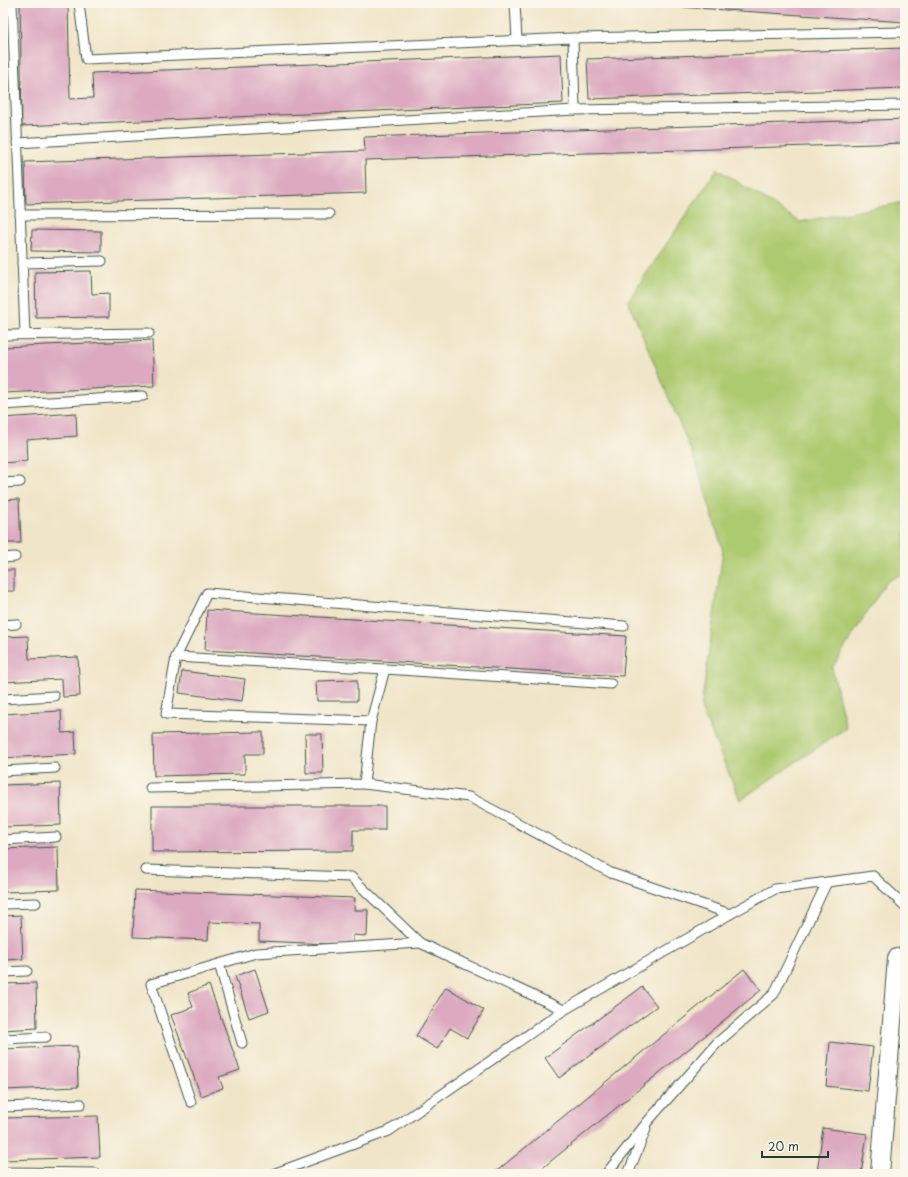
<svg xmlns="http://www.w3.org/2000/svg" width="908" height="1177" font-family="'Playpen Sans',sans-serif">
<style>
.green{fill:#aeca71;stroke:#668452}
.building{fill:#dca9c0}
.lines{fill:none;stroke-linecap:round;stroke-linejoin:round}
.lane-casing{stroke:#3e564a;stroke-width:11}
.street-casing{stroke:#3e564a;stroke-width:20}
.lane{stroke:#fff;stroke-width:9}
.street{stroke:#fff;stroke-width:18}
</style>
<rect width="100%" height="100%" fill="#fbf7ec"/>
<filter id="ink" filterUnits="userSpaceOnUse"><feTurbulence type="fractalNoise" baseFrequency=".025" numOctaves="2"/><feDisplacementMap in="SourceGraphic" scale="8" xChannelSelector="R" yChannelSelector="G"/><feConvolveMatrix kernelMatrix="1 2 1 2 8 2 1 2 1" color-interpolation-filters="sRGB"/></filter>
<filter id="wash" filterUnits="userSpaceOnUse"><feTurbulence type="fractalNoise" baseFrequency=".012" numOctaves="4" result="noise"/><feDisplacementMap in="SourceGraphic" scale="16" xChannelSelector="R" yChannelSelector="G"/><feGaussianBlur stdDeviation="0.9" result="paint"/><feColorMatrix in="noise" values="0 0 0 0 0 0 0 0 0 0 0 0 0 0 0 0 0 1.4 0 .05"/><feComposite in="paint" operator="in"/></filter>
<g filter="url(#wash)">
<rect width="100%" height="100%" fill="#f0e5c8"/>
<path class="green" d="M717,169L800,222L905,202V572L886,582L832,668L846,728L740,800L701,708L723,551L697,465L628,301Z"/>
<g id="blocks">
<g class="building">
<path d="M20,3H68L70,99L93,98L92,73L561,54L563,103L22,126Z"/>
<path d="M636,3H905V22L636,4Z"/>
<path d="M905,48V88L589,99L587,59Z"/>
<path d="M905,119V143L365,160L366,193L26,204L25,162L365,151L364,137Z"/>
<path d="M32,230L101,231V252L31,251Z"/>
<path d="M91,271L92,294L109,293V317L36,318L35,272Z"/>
<path d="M152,340L154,386L3,393V347Z"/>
<path d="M76,413L77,436L26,440L27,461L3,463V418Z"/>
<path d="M19,499L21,543H3V500Z"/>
<rect x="3" y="570" width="11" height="21"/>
<path d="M207,610L626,636L623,676L205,650Z"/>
<path d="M28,636L29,659L78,657L80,696L63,697L62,679L3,682V637Z"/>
<path d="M182,671L245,679L242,701L179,693Z"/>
<path d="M357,680V701H317L316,681Z"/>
<path d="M61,711L62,733L75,732L76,754L3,758V714Z"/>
<path d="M263,732V754H245V774L154,776L153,734Z"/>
<path d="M305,734H322L323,773H306Z"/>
<path d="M60,783L61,825L3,827V785Z"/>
<path d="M152,806H385V830H353V851L152,852Z"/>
<path d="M58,847L59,890L3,892V849Z"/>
<path d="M135,890L355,898L354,910H368L367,936L353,935V945L259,941V924L209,922L208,940L133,937Z"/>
<path d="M21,915L23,959L3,960V916Z"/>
<path d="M255,969L269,1011L249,1018L235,976Z"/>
<path d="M744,969L761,990L535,1174H493Z"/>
<path d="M36,983L37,1028L3,1030V984Z"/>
<path d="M209,985L240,1070L219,1077L223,1088L201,1096L171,1015L193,1007L188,993Z"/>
<path d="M446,987L484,1010L467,1038L450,1028L437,1049L416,1036Z"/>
<path d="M642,987L657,1006L559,1078L545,1058Z"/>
<path d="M830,1042L873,1047L868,1091L826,1086Z"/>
<path d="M77,1046L78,1087L3,1090V1049Z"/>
<path d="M98,1116L100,1157L3,1160V1118Z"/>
<path d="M823,1128L867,1134L861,1174L817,1173Z"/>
</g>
</g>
</g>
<g filter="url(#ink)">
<use href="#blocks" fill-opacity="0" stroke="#3e564a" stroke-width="1"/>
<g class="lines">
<g class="lane-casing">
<g id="lane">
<path d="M12,3L25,334"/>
<path d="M79,3L86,59L573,38L905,32"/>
<path d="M515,3L517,40"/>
<path d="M573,38L575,110"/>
<path d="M17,143L575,110L905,105"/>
<path d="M20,215L329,214"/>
<path d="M22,263L102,261"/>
<path d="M3,335L149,333"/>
<path d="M3,405L143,396"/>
<path d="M3,483L20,482"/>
<path d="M3,558L15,557"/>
<path d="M3,625L16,624"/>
<path d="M176,657L385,669L611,684"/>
<path d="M3,699L54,696"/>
<path d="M371,721L166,714L176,657L207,593L624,626"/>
<path d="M3,771L55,768"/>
<path d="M364,784L469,797L611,873L730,914"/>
<path d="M150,788L364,784L371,721L385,669"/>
<path d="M3,840L56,837"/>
<path d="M146,870L351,877L420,943L564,1010"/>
<path d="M3,904L36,903"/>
<path d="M219,964L242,1043"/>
<path d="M3,972L27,971"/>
<path d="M3,1039L46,1037"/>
<path d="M191,1102L151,984L256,953L420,943"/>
<path d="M3,1107L81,1104"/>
<path d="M3,1172L95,1173"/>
<path d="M273,1174L389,1131L564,1010L730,914L775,889L873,876L905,906"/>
<path d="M606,1174L649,1120L717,1043L774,994L827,882"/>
<path d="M628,1174L646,1129"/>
</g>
</g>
<g class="street-casing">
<path id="street" d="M880,1174L897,958L905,957"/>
</g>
<use href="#lane" class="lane"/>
<use href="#street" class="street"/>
</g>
</g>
<rect width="908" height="1177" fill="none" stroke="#fbf7ec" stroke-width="16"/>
<path d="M762 1151v6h66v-6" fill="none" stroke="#1f3d34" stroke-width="2"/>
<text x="768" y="1151" font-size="12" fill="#1f3d34" stroke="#fbf7ec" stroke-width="3" paint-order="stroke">20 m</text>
</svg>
